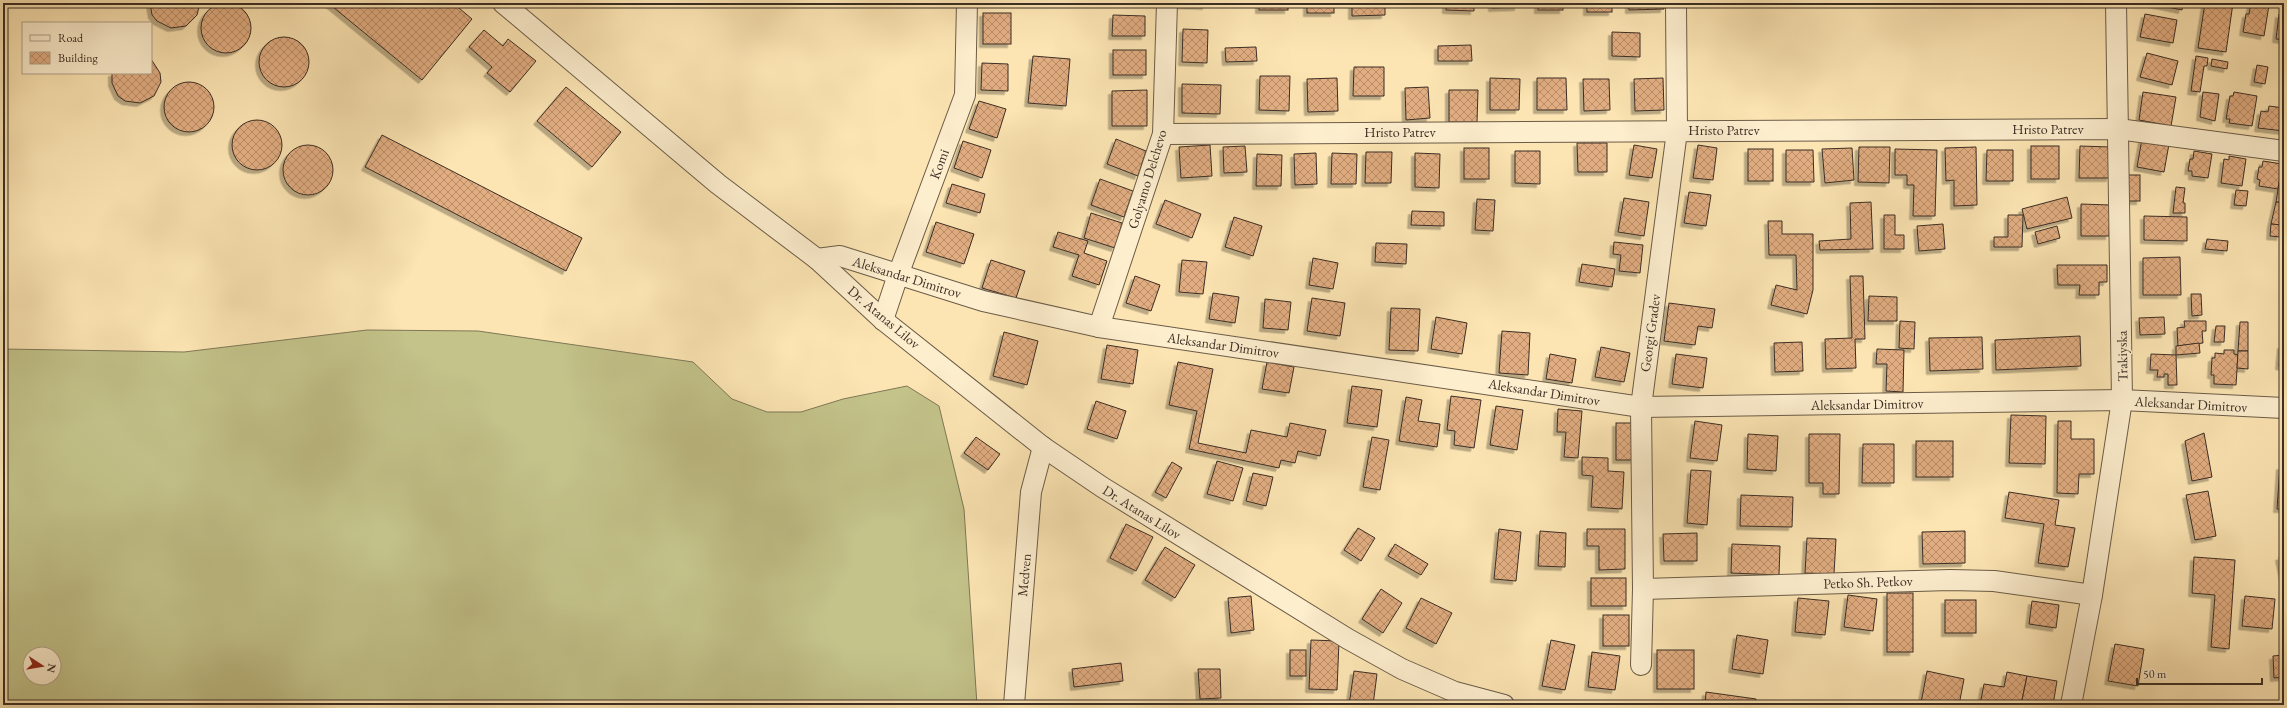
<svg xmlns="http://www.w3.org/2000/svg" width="2287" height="708" font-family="'EB Garamond',serif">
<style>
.garden{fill:#c3c38a;stroke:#7f7857;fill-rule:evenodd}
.building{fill:url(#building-cross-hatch);stroke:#3b2e24;filter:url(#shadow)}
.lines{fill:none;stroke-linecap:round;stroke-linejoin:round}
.minor-casing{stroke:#6b5c48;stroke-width:22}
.minor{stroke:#fdeece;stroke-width:20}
.labels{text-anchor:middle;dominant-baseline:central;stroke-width:3;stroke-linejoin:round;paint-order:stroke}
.street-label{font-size:14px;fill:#3b2e24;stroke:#fdeece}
</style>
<defs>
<pattern id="building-cross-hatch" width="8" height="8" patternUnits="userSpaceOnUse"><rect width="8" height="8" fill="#e1ad81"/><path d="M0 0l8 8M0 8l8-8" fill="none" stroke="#b88d69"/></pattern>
<filter id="shadow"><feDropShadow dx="-3.5" dy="3.5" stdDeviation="0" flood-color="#0004"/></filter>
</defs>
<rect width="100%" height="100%" fill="#fce5b3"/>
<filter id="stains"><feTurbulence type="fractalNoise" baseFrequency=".005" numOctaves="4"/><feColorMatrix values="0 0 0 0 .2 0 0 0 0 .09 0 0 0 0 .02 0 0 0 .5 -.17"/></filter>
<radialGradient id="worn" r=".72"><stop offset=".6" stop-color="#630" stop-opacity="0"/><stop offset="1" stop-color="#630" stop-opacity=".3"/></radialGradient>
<path class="garden" d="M367,330L478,331L693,362L732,399L767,412H801L843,399L907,386L939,406L964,509L977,705H3V349L184,352ZM30,654H54V678H30Z"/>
<g class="building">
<path d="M150,3H199V7L197,15L186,26L171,28L157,21L152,15Z"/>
<path d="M328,3H453L472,19L422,80Z"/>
<path d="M1181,3H1206V6L1181,5Z"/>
<rect x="1259" y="3" width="29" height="7"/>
<rect x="1307" y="3" width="27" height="10"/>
<path d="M1352,3H1385V15L1352,16Z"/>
<path d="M1446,3H1474V11L1446,10Z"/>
<path d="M1492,3H1518V7L1492,8Z"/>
<rect x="1538" y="3" width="25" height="7"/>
<rect x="1587" y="3" width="25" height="9"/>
<path d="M1629,3H1664V9L1629,10Z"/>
<path d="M2148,3H2183L2182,10Z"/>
<path d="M2205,3H2233L2226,52L2198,48Z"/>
<path d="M2251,3L2269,5L2264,36L2243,32L2246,14H2249Z"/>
<circle cx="226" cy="28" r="25"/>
<path d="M2284,7V40L2276,39L2279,14L2283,15Z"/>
<rect x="983" y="13" width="28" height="31"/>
<path d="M2145,14L2177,20L2173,43L2140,37Z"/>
<path d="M1113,15L1145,16V36H1112Z"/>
<path d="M1183,29L1208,30L1207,63L1182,62Z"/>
<path d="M484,30L503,46L508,39L536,61L510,92L487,73L492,67L469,47Z"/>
<path d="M1612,32L1640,33V57L1612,56Z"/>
<circle cx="284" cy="62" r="25"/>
<path d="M1471,45L1472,61H1438V46Z"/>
<path d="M1256,47L1257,61L1226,62L1225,48Z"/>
<rect x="1113" y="50" width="33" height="25"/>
<path d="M2147,53L2178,61L2172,85L2140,77Z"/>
<path d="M1033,56L1070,59L1066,106L1028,103Z"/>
<path d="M2196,56L2208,58L2207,66H2204L2200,92L2191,91Z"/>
<path d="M151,59L160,73L161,82L154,96L140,103L125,101L118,96L112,83V73H151Z"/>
<path d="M2212,59L2228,62L2227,69L2211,66Z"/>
<path d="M982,63L1008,64V91L981,90Z"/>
<path d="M2257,65L2268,67L2265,84L2254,82Z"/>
<path d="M1354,67H1384V96H1353Z"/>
<path d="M1260,76H1290L1289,111L1259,110Z"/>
<path d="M1337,78L1338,111L1308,112L1307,79Z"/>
<path d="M1490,78L1520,79L1519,110H1490Z"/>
<path d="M1537,78H1566L1567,110H1537Z"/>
<path d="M1663,78L1664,110L1635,111L1634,79Z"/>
<path d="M1583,79H1609L1610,110L1584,111Z"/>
<circle cx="189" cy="107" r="25"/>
<path d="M1182,84L1221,85L1220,114L1182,113Z"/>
<path d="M566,87L621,132L592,167L537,121Z"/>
<path d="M1428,87L1430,118L1406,120L1405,88Z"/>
<path d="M1147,90V126H1112V91Z"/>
<path d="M1449,90H1478L1477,122H1449Z"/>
<path d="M2143,92L2176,97L2171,126L2139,120Z"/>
<path d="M2203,92L2219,94L2215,121L2200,117Z"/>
<path d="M2234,92L2257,96L2252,126L2229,123L2230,119H2226L2230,96H2233Z"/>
<path d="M979,101L1006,109L997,138L969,129Z"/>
<path d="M2269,106L2284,108V131L2258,128L2261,111L2268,112Z"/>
<circle cx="257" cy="145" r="25"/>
<path d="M382,135L582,238L566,271L365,167Z"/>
<path d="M1116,139L1146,151L1138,176L1107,164Z"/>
<path d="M2142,139L2169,144L2164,172L2137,167Z"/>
<path d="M963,141L991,150L982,178L954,168Z"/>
<path d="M1577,143H1607V172H1578Z"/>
<path d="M1210,145L1212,176L1181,178L1179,147Z"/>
<path d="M1634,145L1657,149L1652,178L1629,175Z"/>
<path d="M1698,145L1717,148L1713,180L1693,178Z"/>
<circle cx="308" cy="170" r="25"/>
<path d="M1245,146L1247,172L1224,173L1223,147Z"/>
<rect x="2031" y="146" width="28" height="33"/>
<path d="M2080,146L2110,147V178H2079Z"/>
<path d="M1859,147H1890L1889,183L1858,182Z"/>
<path d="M1976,147L1977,205L1954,206V180L1946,181L1945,148Z"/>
<rect x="1464" y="148" width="25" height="31"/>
<path d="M1852,148L1854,180L1825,183L1822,149Z"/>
<rect x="1748" y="149" width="25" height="32"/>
<path d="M1895,149L1937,150L1935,216H1913L1914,185H1907V175H1895Z"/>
<path d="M1786,150H1813L1814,182H1786Z"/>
<path d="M1987,150H2013V181H1986Z"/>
<path d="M1515,151H1540V184L1515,183Z"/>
<path d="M2194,151L2212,154L2208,178L2192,176V171H2188L2190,159H2193Z"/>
<path d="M1366,152H1392L1391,183H1365Z"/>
<path d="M1316,153L1317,184L1295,185L1294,154Z"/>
<path d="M1332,153L1357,154L1356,184H1331Z"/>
<path d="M1415,153L1440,154L1439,188L1415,187Z"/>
<path d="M1257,154L1282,155L1281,186H1256Z"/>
<path d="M2229,156L2246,159L2242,186L2221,183L2224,159L2229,160Z"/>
<path d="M2263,161L2282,164L2278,189L2259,186L2260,180L2257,179L2259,167H2262Z"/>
<rect x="2126" y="175" width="14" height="26"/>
<path d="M1100,179L1133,191L1124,217L1091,205Z"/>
<path d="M2279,183L2284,184V203L2276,202Z"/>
<path d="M952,184L985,194L980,213L946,203Z"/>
<path d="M2176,187L2185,188L2183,203H2185V213H2173Z"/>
<path d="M2236,190L2248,191L2246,206L2234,205Z"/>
<path d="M1689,192L1711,195L1706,226L1684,223Z"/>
<path d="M2067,197L2072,218L2027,229L2022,209Z"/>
<path d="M1624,198L1649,202L1644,236L1618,232Z"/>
<path d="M1477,199L1495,200L1493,231L1475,230Z"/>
<path d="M1165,200L1201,214L1192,238L1156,224Z"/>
<path d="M1871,202L1873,249L1820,250L1819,241L1851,239L1850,203Z"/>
<path d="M2276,202L2284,203L2282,225L2271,224Z"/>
<path d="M2081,204L2110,205L2109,236H2081Z"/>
<path d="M1412,211L1444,212V226L1411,225Z"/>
<path d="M1091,213L1122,223L1115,248L1084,238Z"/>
<path d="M1884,215H1895V235H1904V249H1884Z"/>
<path d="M2008,215H2023L2022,247H1994V237H2008Z"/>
<path d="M2144,216L2187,217V241L2144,240Z"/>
<path d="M1234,217L1262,226L1253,256L1225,247Z"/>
<path d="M1768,221H1782V234H1813V290L1807,314L1771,305L1776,285L1797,290L1796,255H1769Z"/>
<path d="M936,222L974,234L964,264L926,252Z"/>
<path d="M1943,224L1945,249L1919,251L1917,226Z"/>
<path d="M2271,224L2282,225L2280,237L2270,236Z"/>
<path d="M2057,226L2060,238L2038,244L2035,232Z"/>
<path d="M1058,232L1088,241L1084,253L1107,261L1099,285L1072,276L1079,255L1053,247Z"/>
<path d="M2207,239L2228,241L2227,251L2205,249Z"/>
<path d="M1614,242L1643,245L1640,273L1619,271L1621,255L1613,254Z"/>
<path d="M1376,243L1407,244L1406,264L1375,262Z"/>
<path d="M2180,257L2181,295H2143V258Z"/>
<path d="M1313,258L1338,263L1333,289L1309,285Z"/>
<path d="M991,260L1025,271L1016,298L982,288Z"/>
<path d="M1182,260L1207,262L1203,294L1179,292Z"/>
<path d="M1582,264L1615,269L1612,287L1579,282Z"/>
<path d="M2057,265H2107V282H2099V295H2079L2080,285H2058Z"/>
<path d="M1135,276L1160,285L1151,311L1126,303Z"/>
<path d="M1850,276H1863L1865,339H1855L1856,368L1826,369L1825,339L1852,338Z"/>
<path d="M1213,293L1239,297L1235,323L1209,319Z"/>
<path d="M2191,294H2201L2202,315L2192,316Z"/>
<path d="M1869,296L1897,297V321H1868Z"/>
<path d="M1312,298L1345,303L1340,336L1307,331Z"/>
<path d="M1265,299L1291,302L1288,330L1263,328Z"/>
<path d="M1669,303L1715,309L1712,328L1698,326L1695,345L1664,341Z"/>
<path d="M1391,308L1420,309L1418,351L1389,350Z"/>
<path d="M1436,317L1467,323L1462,354L1431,349Z"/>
<path d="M2164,317L2165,334L2140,335L2139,318Z"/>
<path d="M1900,321L1915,322L1914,349L1899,348Z"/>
<path d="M2184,321H2206V331H2202L2203,343L2178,346L2177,328L2185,327Z"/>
<path d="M2240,322H2248V351H2238Z"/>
<path d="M2216,326H2225L2224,342H2214Z"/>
<path d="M1502,331L1530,333L1528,375L1499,373Z"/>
<path d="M1004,332L1038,341L1027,385L993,376Z"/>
<path d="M2080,336L2081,366L1996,370L1995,340Z"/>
<path d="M1982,337L1983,369L1930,371L1929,338Z"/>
<path d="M1802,342L1803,371L1775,372L1774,343Z"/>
<path d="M2199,343L2200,353L2176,355V346Z"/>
<path d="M1107,345L1138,350L1133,384L1101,379Z"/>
<path d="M2281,345H2284V367L2279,366Z"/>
<path d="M1601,347L1630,353L1624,382L1595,377Z"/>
<path d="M1877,349L1904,350L1903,392L1886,391L1887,364H1876Z"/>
<path d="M2224,350H2234V354L2238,355L2236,385L2214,384V375H2211L2212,358H2215V353L2224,354Z"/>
<path d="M2238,351H2248V369L2237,368Z"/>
<path d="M1550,354L1576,359L1572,383L1546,379Z"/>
<path d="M1676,354L1707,358L1703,388L1672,384Z"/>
<path d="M2151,354L2176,355L2177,385H2168V374H2164V377H2157L2158,370H2150Z"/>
<path d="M1178,362L1213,369L1198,443L1246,453L1251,430L1287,437L1290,423L1326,430L1320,456L1298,451L1295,463L1281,460L1279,468L1189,449L1197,411L1169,405Z"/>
<path d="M1267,362L1294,367L1289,393L1262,389Z"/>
<path d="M1352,386L1382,390L1377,427L1347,423Z"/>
<path d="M1451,396L1481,400L1474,448L1454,445L1455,431L1447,430Z"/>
<path d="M1406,397L1422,400L1418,421L1440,424L1437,447L1399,441Z"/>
<path d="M1096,401L1126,411L1117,439L1087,429Z"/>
<path d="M1496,406L1523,410L1517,450L1490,445Z"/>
<path d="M1558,409L1582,411L1578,458L1564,457L1566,432H1557Z"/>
<path d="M2011,415L2046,416L2045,464L2009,463Z"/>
<path d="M1695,421L1722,425L1717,461L1690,458Z"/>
<path d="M2058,421H2071V439H2094V474H2079L2078,494L2057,493Z"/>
<rect x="1616" y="423" width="18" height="37"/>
<path d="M2204,433L2212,477L2192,481L2185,441Z"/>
<path d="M1748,434L1778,436L1776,471L1747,469Z"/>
<path d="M1809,434H1840L1839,494H1823V483H1809Z"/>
<path d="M976,437L1000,454L988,470L964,453Z"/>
<path d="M1372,437L1389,440L1380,490L1363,487Z"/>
<rect x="1916" y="441" width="37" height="36"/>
<path d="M1863,444H1894V483H1862Z"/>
<path d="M1582,457L1608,458V471L1624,472L1622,509L1591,507L1593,476L1582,475Z"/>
<path d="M1217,461L1243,468L1233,501L1207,494Z"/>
<path d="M1172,462L1182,468L1166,498L1155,492Z"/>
<path d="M2280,466L2284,467V509H2277Z"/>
<path d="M1691,470L1711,471L1707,525L1687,523Z"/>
<path d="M1253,473L1273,477L1266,506L1246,501Z"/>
<path d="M2208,491L2216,536L2195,540L2186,495Z"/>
<path d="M2009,492L2059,500L2055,525L2075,528L2068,567L2038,563L2044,524L2005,518Z"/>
<path d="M1741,495L1793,497L1792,527L1740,526Z"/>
<path d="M1126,524L1153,537L1136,571L1110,558Z"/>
<path d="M1358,528L1375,538L1361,561L1344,550Z"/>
<path d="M1499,529L1521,532L1516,581L1494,579Z"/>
<path d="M1587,529H1625V569L1599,570V546H1587Z"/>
<path d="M1540,531L1566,533L1565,567L1538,566Z"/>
<path d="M1965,531V563L1923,564L1922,532Z"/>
<path d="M1697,533V561H1664L1663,534Z"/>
<path d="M1807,538L1836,539L1834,574L1805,573Z"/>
<path d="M1395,544L1428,564L1421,575L1388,556Z"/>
<path d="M1732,544L1780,546L1779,575L1731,573Z"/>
<path d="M1165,547L1195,565L1175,598L1145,580Z"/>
<path d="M2284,556V581L2279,557Z"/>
<path d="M2194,557L2235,560L2229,649L2211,647L2215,595L2192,593Z"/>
<rect x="1591" y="578" width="35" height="28"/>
<path d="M1381,589L1402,603L1383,633L1362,619Z"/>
<rect x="1887" y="593" width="26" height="59"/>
<path d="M1848,595L1877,599L1873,631L1844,627Z"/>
<path d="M1251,596L1254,630L1231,633L1228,598Z"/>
<path d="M2245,596L2275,599L2272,629L2242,626Z"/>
<path d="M1421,598L1452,613L1436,644L1406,628Z"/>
<path d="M1798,598L1829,601L1825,635L1795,632Z"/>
<rect x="1945" y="600" width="31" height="33"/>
<path d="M2032,601L2059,605L2056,628L2029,624Z"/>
<rect x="1603" y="615" width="26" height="31"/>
<path d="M1737,635L1768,640L1763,674L1732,669Z"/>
<path d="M1311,640L1339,641L1337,690L1309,689Z"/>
<path d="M1551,640L1575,645L1565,690L1542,686Z"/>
<path d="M2115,644L2144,649L2138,686L2108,681Z"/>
<rect x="1290" y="650" width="16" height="26"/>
<rect x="1657" y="650" width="37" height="39"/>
<path d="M1592,652L1620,656L1615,690L1588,687Z"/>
<path d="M2284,655V677L2274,678L2273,656Z"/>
<path d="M1121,663L1123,681L1074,687L1072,669Z"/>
<path d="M1198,669H1220L1221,698L1200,699Z"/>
<path d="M1354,671L1377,674L1373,705H1349Z"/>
<path d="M1927,671L1964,679L1959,705L1921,703Z"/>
<path d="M2007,672L2027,676L2021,705H1980L1984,684L2004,687Z"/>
<path d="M2027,676L2057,681L2053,705H2021Z"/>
<path d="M1706,692L1756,699V705H1705Z"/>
<path d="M1308,702L1326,703L1325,705H1308Z"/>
<path d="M2216,703L2217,705H2173Z"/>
</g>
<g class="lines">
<g class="minor-casing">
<g id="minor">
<path d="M503,3L718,184L817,259L883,320L1043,447L1102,487L1348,639L1402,669L1455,692L1504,705"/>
<path d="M1163,134L2118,129L2284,151"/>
<path d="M817,259L840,256L983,301L1099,327L1641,407L2122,400L2284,408"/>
<path d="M883,320L898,275L965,95L967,3"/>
<path d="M1099,327L1163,134L1167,3"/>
<path d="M1643,589L1950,580L1994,581L2092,595"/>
<path d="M1641,665L1643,589L1641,407L1677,131L1676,3"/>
<path d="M1014,705L1031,492L1043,447"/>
<path d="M2071,705L2092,595L2122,400L2116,3"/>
</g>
</g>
<use href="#minor" class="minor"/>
</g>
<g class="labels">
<g class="street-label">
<text x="2048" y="129">Hristo Patrev</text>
<text x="1724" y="130">Hristo Patrev</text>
<text x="1400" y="132">Hristo Patrev</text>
<text transform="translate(939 164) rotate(-69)">Komi</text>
<text transform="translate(1147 179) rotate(-73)">Golyamo Delchevo</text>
<text transform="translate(907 277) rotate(17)">Aleksandar Dimitrov</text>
<text transform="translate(884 317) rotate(40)">Dr. Atanas Lilov</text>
<text transform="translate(1650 333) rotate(-82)">Georgi Gradev</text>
<text transform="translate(1223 345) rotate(8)">Aleksandar Dimitrov</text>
<text transform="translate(2122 356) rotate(-91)">Trakiyska</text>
<text transform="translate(1544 392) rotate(9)">Aleksandar Dimitrov</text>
<text transform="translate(1867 404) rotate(-1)">Aleksandar Dimitrov</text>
<text transform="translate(2191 404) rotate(3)">Aleksandar Dimitrov</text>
<text transform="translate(1142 512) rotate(32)">Dr. Atanas Lilov</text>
<text transform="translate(1024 575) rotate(-85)">Medven</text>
<text transform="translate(1868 582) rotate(-2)">Petko Sh. Petkov</text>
</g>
</g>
<rect width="2287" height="708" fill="none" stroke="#fce5b3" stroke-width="16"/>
<rect x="4" y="4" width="2279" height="700" fill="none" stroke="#3b2e24" stroke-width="2"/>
<rect x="8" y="8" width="2271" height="692" fill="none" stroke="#3b2e24"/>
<rect x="22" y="22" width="130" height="52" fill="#fdeece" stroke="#afa18a"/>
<rect x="30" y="35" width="20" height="6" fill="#fdeece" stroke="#afa18a"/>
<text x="58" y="42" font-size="12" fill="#3b2e24">Road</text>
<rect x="30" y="52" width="20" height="12" fill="url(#building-cross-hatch)" stroke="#afa18a"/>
<text x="58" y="62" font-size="12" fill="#3b2e24">Building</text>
<g transform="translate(42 666) rotate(102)"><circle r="19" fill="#fdeece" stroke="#afa18a"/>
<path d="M0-3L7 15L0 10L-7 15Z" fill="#8f2418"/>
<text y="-6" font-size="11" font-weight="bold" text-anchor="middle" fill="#3b2e24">N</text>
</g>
<path d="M2137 678v6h125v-6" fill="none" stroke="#3b2e24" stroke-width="2"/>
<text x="2143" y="678" font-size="12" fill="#3b2e24" stroke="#fdeece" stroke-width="3" paint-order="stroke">50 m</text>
<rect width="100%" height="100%" filter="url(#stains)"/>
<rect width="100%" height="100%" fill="url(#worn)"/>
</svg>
